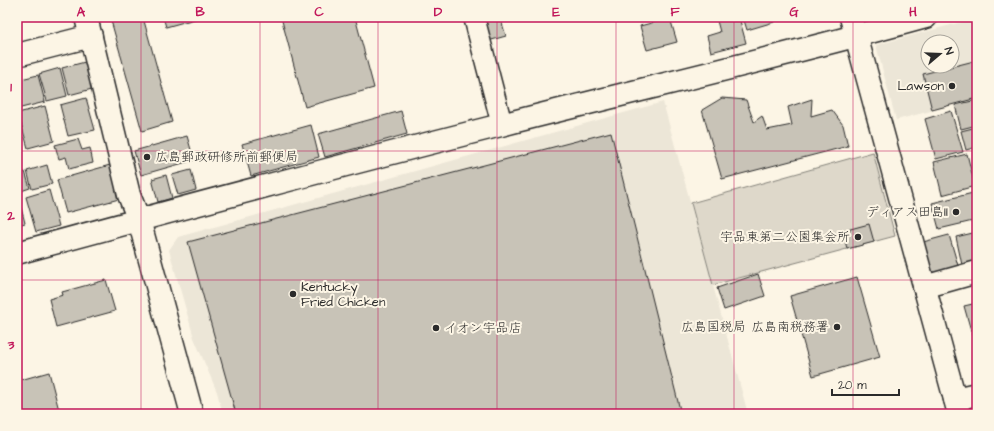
<svg xmlns="http://www.w3.org/2000/svg" width="994" height="431" font-family="'Architects Daughter','Klee One',sans-serif">
<style>
.built{fill:#ece6d7;fill-rule:evenodd}
.green{fill:#ded8ca;stroke:#84827a}
.building{fill:#c8c3b7;stroke:#2b2b2b}
.lines{fill:none;stroke-linecap:round;stroke-linejoin:round}
.pedestrian-casing{stroke:#2b2b2b;stroke-width:23}
.minor-casing{stroke:#2b2b2b;stroke-width:25}
.tertiary-casing{stroke:#2b2b2b;stroke-width:25}
.pedestrian{stroke:#fcf5e5;stroke-width:20}
.minor{stroke:#fcf5e5;stroke-width:22}
.tertiary{stroke:#fcf5e5;stroke-width:22}
.grid{fill:none;stroke:#c2185b;stroke-width:1;stroke-opacity:0.55}
.poi-dot{fill:#2b2b2b;stroke:#fcf5e5;stroke-width:1.5}
.labels{text-anchor:middle;dominant-baseline:central;stroke-width:4;stroke-linejoin:round;paint-order:stroke}
.poi-label{font-size:13px;fill:#2b2b2b;stroke:#fcf5e5;text-anchor:end}
.neatline{fill:none;stroke:#c2185b;stroke-width:1.5}
.grid-label{font-size:13px;text-anchor:middle;font-weight:bold;fill:#c2185b}
</style>
<rect width="100%" height="100%" fill="#fcf5e5"/>
<filter id="ink" filterUnits="userSpaceOnUse"><feTurbulence type="fractalNoise" baseFrequency=".025" numOctaves="2"/><feDisplacementMap in="SourceGraphic" scale="8" xChannelSelector="R" yChannelSelector="G"/><feConvolveMatrix kernelMatrix="1 2 1 2 8 2 1 2 1" color-interpolation-filters="sRGB"/></filter>
<g filter="url(#ink)">
<g class="built">
<path d="M977,18V99L896,120L876,45ZM928,42H952V66H928Z"/>
<path d="M663,102L748,414H223L217,392L194,338L169,250L178,237Z"/>
</g>
<path class="green" d="M873,152L895,236L713,285L691,203Z"/>
<g class="building">
<path d="M110,17H158L144,21L172,122L142,131Z"/>
<path d="M163,17H202L166,27Z"/>
<path d="M281,17H355L374,88L305,107Z"/>
<path d="M481,17H500L506,36L488,41Z"/>
<path d="M716,17H739L746,43L711,52L707,36L720,32Z"/>
<path d="M743,17H773L774,22L747,30Z"/>
<path d="M670,18L677,42L647,50L640,26Z"/>
<path d="M974,61V64L977,63V98L932,110L923,74Z"/>
<path d="M85,62L92,89L69,95L62,68Z"/>
<path d="M60,68L67,96L47,101L39,74Z"/>
<path d="M38,75L45,102L17,109V80Z"/>
<path d="M86,98L95,130L68,136L60,105Z"/>
<path d="M722,98L746,100L754,122L762,116L767,130L792,125L788,107L812,99L811,116L832,110L843,125L848,146L722,179L702,110Z"/>
<path d="M977,100V125L961,129L955,105Z"/>
<path d="M45,106L54,141L28,148L18,113Z"/>
<path d="M401,111L407,134L325,157L318,134Z"/>
<path d="M951,111L963,152L936,159L925,119Z"/>
<path d="M311,125L319,157L251,176L242,144Z"/>
<path d="M977,127V147L966,150L961,131Z"/>
<path d="M611,132L681,414H236L188,242Z"/>
<path d="M187,136L194,160L141,175L134,151Z"/>
<path d="M78,139L82,150L90,148L93,163L69,169L66,157L59,159L55,145Z"/>
<path d="M17,141L20,152H17Z"/>
<path d="M967,154L975,186L942,195L934,162Z"/>
<path d="M47,165L52,184L32,189L27,171Z"/>
<path d="M110,165L119,199L66,213L57,180Z"/>
<path d="M191,170L196,190L178,195L172,175Z"/>
<path d="M25,172L30,188L21,191L17,174Z"/>
<path d="M166,175L172,198L158,202L152,179Z"/>
<path d="M49,190L59,226L36,232L26,197Z"/>
<path d="M977,192V220L939,229L932,203Z"/>
<path d="M19,200L25,223L18,225L20,234L17,235V201Z"/>
<path d="M869,224L874,242L847,249L843,231Z"/>
<path d="M977,232V262L962,265L956,237Z"/>
<path d="M949,235L959,269L932,277L923,242Z"/>
<path d="M758,274L765,296L724,310L717,288Z"/>
<path d="M857,277L880,357L813,376L790,296Z"/>
<path d="M106,280L115,311L56,327L49,299L63,295L62,292Z"/>
<path d="M977,303V352L964,306Z"/>
<path d="M49,372L60,414H17V381Z"/>
<path d="M977,403V414H968L966,406Z"/>
</g>
<g class="lines">
<g class="pedestrian-casing">
<path id="pedestrian" d="M474,17L502,125"/>
</g>
<g class="minor-casing">
<g id="minor">
<path d="M86,17L129,195L139,220"/>
<path d="M851,17L959,414"/>
<path d="M17,55L91,36"/>
<path d="M924,287L977,272"/>
<path d="M955,399L977,394"/>
</g>
</g>
<g class="tertiary-casing">
<g id="tertiary">
<path d="M139,220L192,414"/>
<path d="M17,253C178,209 339,166 501,125C642,89 785,56 926,17"/>
</g>
</g>
<use href="#pedestrian" class="pedestrian"/>
<use href="#minor" class="minor"/>
<use href="#tertiary" class="tertiary"/>
</g>
</g>
<path class="grid" d="M141,17V414M260,17V414M378,17V414M497,17V414M616,17V414M734,17V414M853,17V414M17,151H977M17,280H977"/>
<g class="poi-dot">
<circle cx="952" cy="86" r="4"/>
<circle cx="147" cy="157" r="4"/>
<circle cx="956" cy="212" r="4"/>
<circle cx="858" cy="237" r="4"/>
<circle cx="293" cy="294" r="4"/>
<circle cx="837" cy="327" r="4"/>
<circle cx="436" cy="328" r="4"/>
</g>
<g class="labels">
<g class="poi-label">
<text x="944" y="86">Lawson</text>
<text x="155" y="157" text-anchor="start">広島郵政研修所前郵便局</text>
<text x="948" y="212">ディアス田島II</text>
<text x="850" y="237">宇品東第二公園集会所</text>
<text x="301" y="287" text-anchor="start">Kentucky<tspan x="301" dy="15">Fried Chicken</tspan></text>
<text x="829" y="327">広島国税局 広島南税務署</text>
<text x="444" y="328" text-anchor="start">イオン宇品店</text>
</g>
</g>
<rect width="994" height="431" fill="none" stroke="#fcf5e5" stroke-width="44"/>
<g transform="translate(940 54) rotate(71)"><circle r="19" fill="#fcf5e5" stroke="#a8a49b"/>
<path d="M0-3L7 15L0 10L-7 15Z" fill="#2b2b2b"/>
<text y="-6" font-size="11" font-weight="bold" text-anchor="middle" fill="#2b2b2b">N</text>
</g>
<path d="M832 389v6h67v-6" fill="none" stroke="#2b2b2b" stroke-width="2"/>
<text x="838" y="389" font-size="12" fill="#2b2b2b" stroke="#fcf5e5" stroke-width="3" paint-order="stroke">20 m</text>
<rect x="22" y="22" width="950" height="387" class="neatline"/>
<g class="grid-label">
<text x="81" y="16">A</text>
<text x="200" y="16">B</text>
<text x="319" y="16">C</text>
<text x="438" y="16">D</text>
<text x="556" y="16">E</text>
<text x="675" y="16">F</text>
<text x="794" y="16">G</text>
<text x="913" y="16">H</text>
<text x="11" y="91">1</text>
<text x="11" y="220">2</text>
<text x="11" y="349">3</text>
</g>
</svg>
